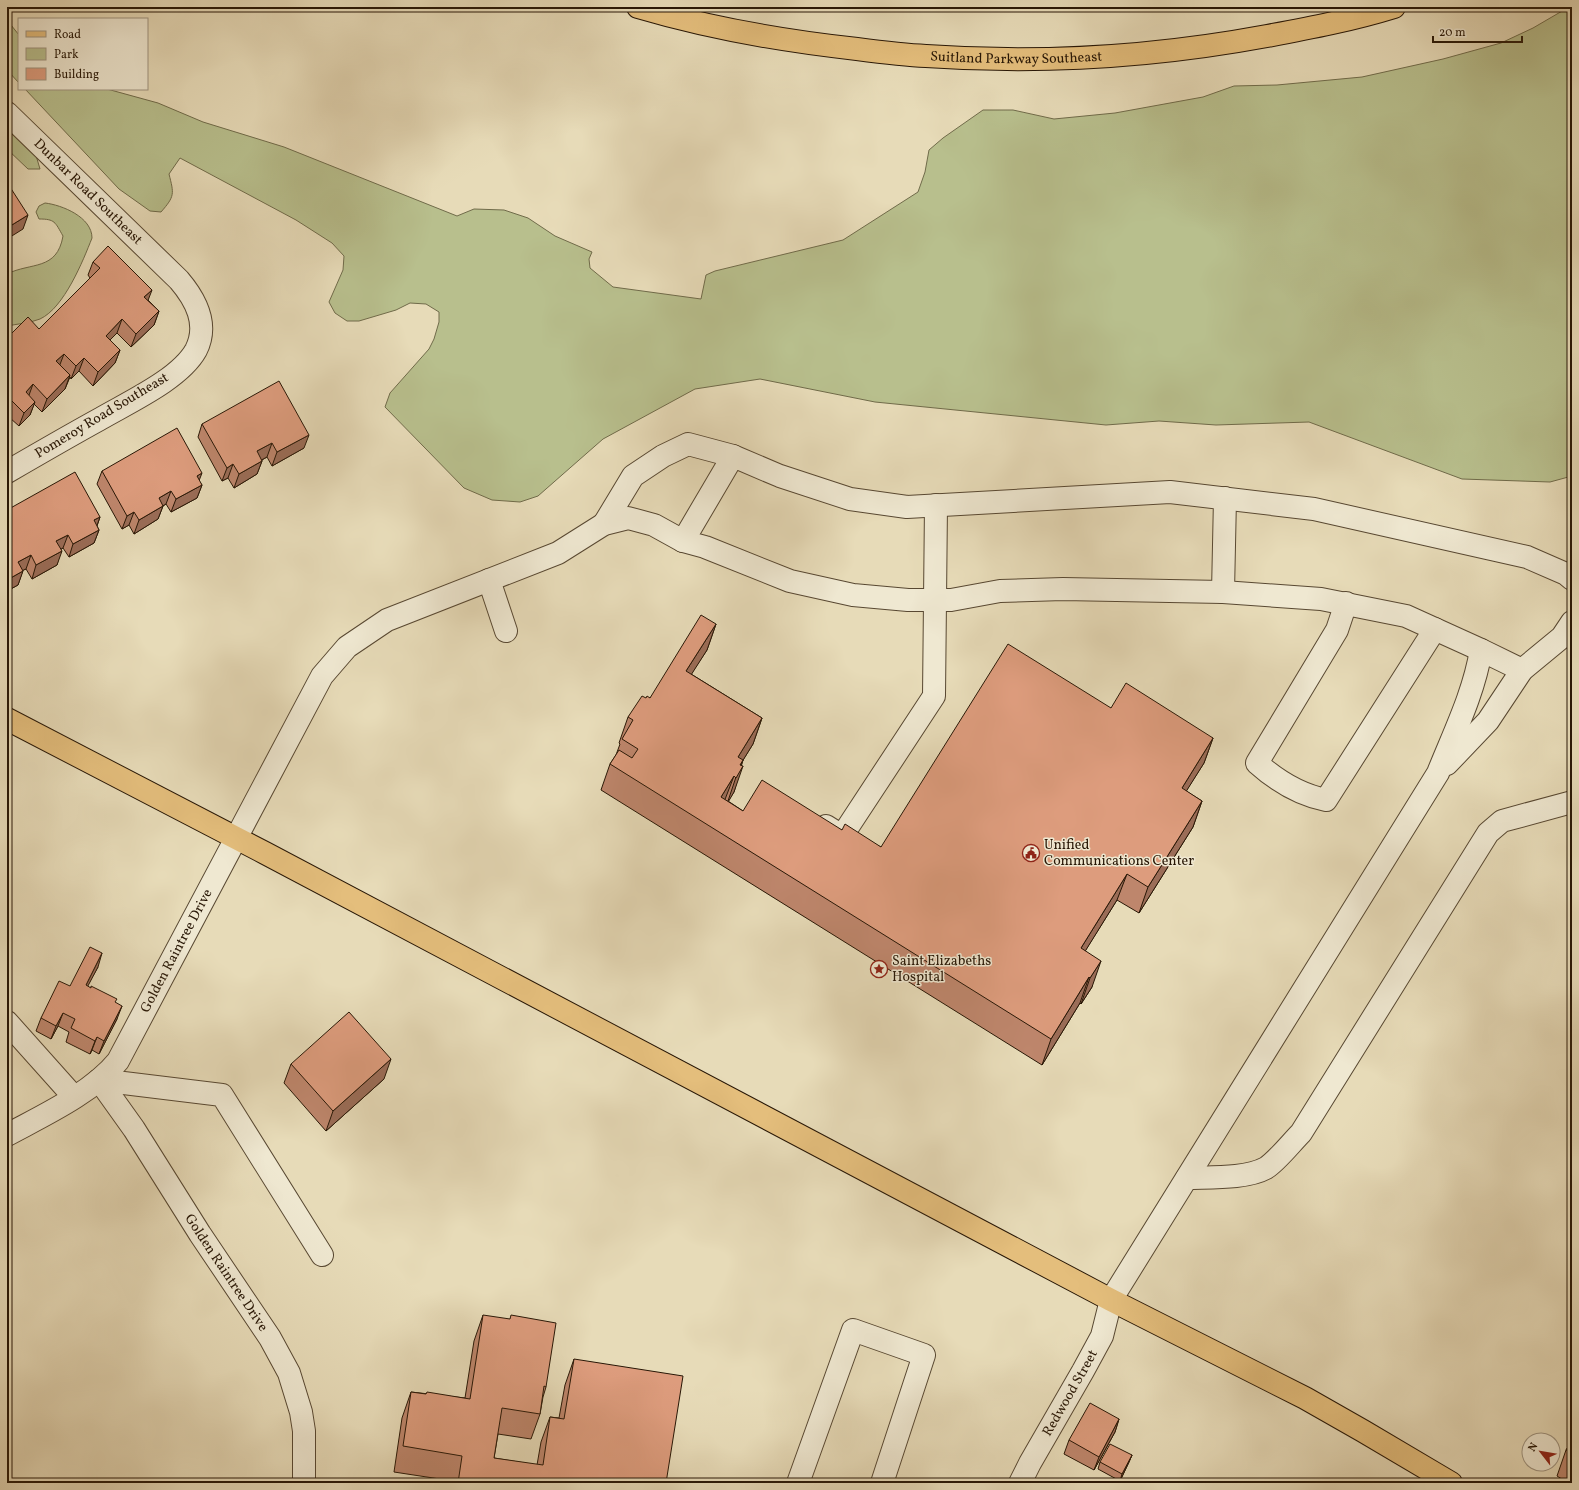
<svg xmlns="http://www.w3.org/2000/svg" width="1579" height="1490" font-family="Vollkorn,serif">
<style>
.green{fill:#b8bf8d;stroke:#706b4a}
.lines{fill:none;stroke-linecap:round;stroke-linejoin:round}
.minor-casing{stroke:#584832;stroke-width:24}
.major-casing{stroke:#281706;stroke-width:24}
.highway-casing{stroke:#281706;stroke-width:24}
.minor{stroke:#efe8d1;stroke-width:22}
.major{stroke:#e4be7c;stroke-width:22}
.highway{stroke:#e4be7c;stroke-width:22}
.wall{fill:#be866c;stroke:#281706}
.shaded-wall{fill:#9b6d58;stroke:#281706}
.building{fill:#dd9c7d;stroke:#281706}
.labels{text-anchor:middle;dominant-baseline:central;stroke-width:3;stroke-linejoin:round;paint-order:stroke}
.street-label{font-size:14px;fill:#281706;stroke:#efe8d1}
.poi-label{font-size:14px;fill:#281706;stroke:#efe8d1;text-anchor:start}
</style>
<rect width="100%" height="100%" fill="#e7dbb8"/>
<filter id="stains"><feTurbulence type="fractalNoise" baseFrequency=".005" numOctaves="4"/><feColorMatrix values="0 0 0 0 .2 0 0 0 0 .09 0 0 0 0 .02 0 0 0 .5 -.17"/></filter>
<radialGradient id="worn" r=".72"><stop offset=".6" stop-color="#630" stop-opacity="0"/><stop offset="1" stop-color="#630" stop-opacity=".3"/></radialGradient>
<g class="green">
<path d="M1569,7H1572V476L1550,482L1462,479L1309,422L1216,425L1159,421L1106,425L875,402L760,379L695,389L603,439L538,496L520,502L492,500L464,488L385,407L390,393L429,349L434,339L439,322V312L426,304L410,303L396,310L359,321H347L335,313L329,302L343,270L344,256L332,243L296,220L180,158L169,174C174,194 175,196 161,212L150,211L119,189L25,89H107L158,103L203,122L284,147L457,216L474,209L504,210L528,218L555,236L592,252L589,259L590,268L613,287L701,299L706,275L715,271L843,240L918,192L925,172L929,150L943,138L983,110H1013L1054,119L1115,113L1203,97L1234,86L1277,85L1362,77L1443,59L1501,43L1533,28Z"/>
<path d="M7,20L19,35V83L7,70Z"/>
<path d="M7,122L35,152L40,169H28L7,149Z"/>
<path d="M45,203C62,205 92,217 92,238C83,261 64,308 40,319C30,323 17,324 7,326V274C31,262 57,271 63,236C55,222 55,219 39,219L36,212L39,206Z"/>
</g>
<g class="lines">
<g class="minor-casing">
<g id="minor">
<path id="s1" d="M7,113L179,280C196,300 209,324 196,350C180,379 129,402 100,419C69,436 38,454 7,472"/>
<path d="M604,524L633,476L663,456L688,444L733,456"/>
<path d="M489,580L506,631"/>
<path d="M1223,592L1225,498"/>
<path d="M1346,603L1337,630L1257,763C1276,780 1301,795 1326,800L1435,629"/>
<path d="M1522,670L1481,650L1406,616L1321,599L1223,592L1063,589L1000,591L951,600H908L853,595L790,581L705,547L683,541L733,456L780,476L850,499L907,507L1170,492L1314,509L1527,557L1566,574L1572,579"/>
<path d="M1447,764L1488,721L1522,670L1562,637L1572,622"/>
<path d="M826,826L842,836L934,696L936,505"/>
<path d="M7,1022L74,1097"/>
<path id="s2" d="M99,1080L134,1129L200,1234L270,1338L289,1373L301,1412L304,1431V1483"/>
<path d="M99,1080L222,1095L322,1255"/>
<path id="s3" d="M7,1135C44,1115 92,1093 118,1061L322,676L347,647L387,620L558,553L604,524L628,518L654,525L683,541"/>
<path d="M1187,1178C1210,1177 1246,1179 1266,1168C1277,1161 1291,1143 1301,1133L1488,833L1502,821L1572,802"/>
<path d="M798,1483L853,1330L924,1355L882,1483"/>
<path id="s4" d="M1020,1483L1030,1463L1083,1371L1102,1336L1111,1300L1438,773C1454,733 1474,693 1481,650"/>
</g>
</g>
<g class="major-casing">
<path id="major" d="M7,719L265,853L1111,1300L1305,1398L1363,1431L1451,1483"/>
</g>
<g class="highway-casing">
<g id="highway">
<path id="s5" d="M638,7C709,28 783,41 857,49C880,52 903,55 926,56C1039,64 1154,57 1267,36C1310,28 1352,20 1394,7"/>
</g>
</g>
<use href="#minor" class="minor"/>
<use href="#major" class="major"/>
<use href="#highway" class="highway"/>
</g>
<g class="wall">
<path d="M93,262L148,300L159,311L154,325L131,347L117,333L110,340L120,350L115,363L93,386L79,371L71,379L70,377L65,389L42,412L34,404L30,415L19,426L10,418L7,425V338L39,329L90,278L88,275Z"/>
<path d="M202,424L304,448L272,466L267,457L262,460V461L257,474L234,488L228,478L222,481L198,437Z"/>
<path d="M102,471L199,481L202,485L197,498L171,512L166,504L163,506L158,519L134,534L129,525L122,529L97,484Z"/>
<path d="M7,510L100,517L97,526L99,530L94,543L69,557L63,548L61,549L57,565L32,579L26,569L23,570L18,585L7,591Z"/>
<path d="M716,624L707,650L691,674L762,718L753,744L743,760L734,792L728,801L743,811L842,830L881,847L1111,708L1213,738L1204,763L1186,791L1202,801L1193,827L1139,913L1117,900L1085,951L1092,987L1081,1004L1080,1003L1042,1065L601,790L610,764L616,755L620,744L619,743L628,717L646,698H650Z"/>
<path d="M98,967L87,986L115,1003L117,1019L99,1054L92,1050L90,1054L66,1042L69,1032L58,1026L51,1039L36,1031L41,1018L70,986Z"/>
<path d="M291,1064L384,1079L326,1131L284,1083Z"/>
<path d="M483,1315L546,1387L543,1397L540,1414L531,1439L498,1434L494,1458L537,1465L541,1442L550,1417L559,1418L565,1385L574,1359L666,1483H452L453,1481L394,1472L402,1418L411,1392L465,1398L474,1341Z"/>
<path d="M1119,1419L1115,1432L1094,1470L1064,1454L1069,1440Z"/>
<path d="M1572,1441V1483H1568L1557,1476L1566,1450Z"/>
<path d="M1132,1455L1129,1462L1120,1481L1098,1469L1100,1462Z"/>
</g>
<g class="shaded-wall">
<path d="M28,215L23,229L7,239V228Z"/>
<path d="M152,290L147,303L144,297Z"/>
<path d="M159,311L154,325L131,347L136,334Z"/>
<path d="M122,319L117,333L101,349L106,336Z"/>
<path d="M120,350L115,363L93,386L98,372Z"/>
<path d="M64,354L59,367L56,361Z"/>
<path d="M84,358L79,371L71,379L76,366Z"/>
<path d="M70,375L65,389L42,412L47,399Z"/>
<path d="M33,384L28,398L26,392Z"/>
<path d="M35,402L30,415L19,426L24,413Z"/>
<path d="M11,416L7,425V419Z"/>
<path d="M309,435L304,448L272,466L277,452Z"/>
<path d="M272,443L267,457L252,465L257,451Z"/>
<path d="M262,461L257,474L234,488L239,474Z"/>
<path d="M233,464L228,478L222,481L227,468Z"/>
<path d="M202,473L197,486V476Z"/>
<path d="M202,485L197,498L171,512L176,499Z"/>
<path d="M171,491L166,504L154,511L159,498Z"/>
<path d="M163,506L158,519L134,534L139,520Z"/>
<path d="M134,512L129,525L122,529L127,516Z"/>
<path d="M100,517L95,531L94,520Z"/>
<path d="M99,530L94,543L69,557L73,544Z"/>
<path d="M68,535L63,548L51,555L56,541Z"/>
<path d="M62,551L57,565L32,579L36,565Z"/>
<path d="M31,555L26,569L13,575L18,562Z"/>
<path d="M23,571L18,585L7,591V580Z"/>
<path d="M716,624L707,650L677,697L686,671Z"/>
<path d="M762,718L753,744L729,783L738,757Z"/>
<path d="M1213,738L1204,763L1172,814L1182,788Z"/>
<path d="M743,760L738,774L743,766L734,792L727,804L740,765Z"/>
<path d="M734,776L724,802L721,797Z"/>
<path d="M1202,801L1193,827L1139,913L1148,887Z"/>
<path d="M1127,874L1117,900L1071,974L1081,948Z"/>
<path d="M102,953L98,967L81,999L86,985Z"/>
<path d="M1101,961L1092,987L1081,1004L1090,978Z"/>
<path d="M1089,977L1080,1003L1042,1065L1051,1039Z"/>
<path d="M122,1006L117,1019L99,1054L104,1041Z"/>
<path d="M63,1013L58,1026L51,1039L56,1026Z"/>
<path d="M97,1037L92,1050L90,1054L95,1041Z"/>
<path d="M391,1059L384,1079L326,1131L333,1111Z"/>
<path d="M1119,1419L1115,1432L1094,1470L1099,1457Z"/>
<path d="M1132,1455L1129,1462L1120,1481L1122,1474Z"/>
</g>
<g class="building">
<path d="M10,187L28,215L7,228V188Z"/>
<path d="M108,246L152,290L144,297L159,311L136,334L122,319L106,336L120,350L98,372L84,358L76,366L64,354L56,361L70,375L47,399L33,384L26,392L35,402L24,413L9,398L7,400V338L28,317L39,329L100,268L93,262Z"/>
<path d="M279,381L309,435L277,452L272,443L257,451L262,461L239,474L233,464L227,468L202,424Z"/>
<path d="M7,412L11,416L7,419Z"/>
<path d="M177,428L202,473L197,476L202,485L176,499L171,491L159,498L163,506L139,520L134,512L127,516L102,471Z"/>
<path d="M75,472L100,517L94,520L99,530L73,544L68,535L56,541L62,551L36,565L31,555L18,562L23,571L7,580V510Z"/>
<path d="M701,615L716,624L686,671L762,718L738,757L743,760L740,765L743,766L736,778L734,776L721,797L743,811L762,780L842,830L845,824L881,847L1008,644L1111,708L1126,683L1213,738L1182,788L1202,801L1148,887L1127,874L1081,948L1101,961L1090,978L1089,977L1051,1039L610,764L619,750L632,758L638,749L622,739L633,720L628,717L642,696L646,698L647,696L650,698Z"/>
<path d="M90,947L102,953L86,985L91,988V986L117,999L115,1002L122,1006L104,1041L97,1037L95,1041L71,1028L75,1019L63,1013L56,1026L41,1018L59,981L70,986Z"/>
<path d="M349,1012L391,1059L333,1111L291,1064Z"/>
<path d="M483,1315L510,1319L511,1315L556,1323L546,1387L544,1386L540,1414L502,1408L494,1458L543,1465L550,1417L564,1419L574,1359L683,1376L666,1483H551L529,1479L528,1483H458L462,1456L403,1446L411,1392L426,1394L427,1392L470,1399Z"/>
<path d="M1090,1403L1119,1419L1099,1457L1069,1440Z"/>
<path d="M1572,1441V1454L1566,1450Z"/>
<path d="M1110,1444L1132,1455L1122,1474L1100,1462Z"/>
</g>
<defs>
<g id="civic-ring" transform="scale(0.9)"><circle r="9.5" fill="#efe8d1" stroke="#8f2418" stroke-width="1.5"/><path d="M-.6-6.5H3V-4.5H.6V-3L4-1V1h2V6H-6V1h2V-1L-.6-3ZM-1.2 2.5V6h2.4V2.5Z" fill="#8f2418"/></g>
<g id="sight-ring" transform="scale(0.9)"><circle r="9.5" fill="#efe8d1" stroke="#8f2418" stroke-width="1.5"/><path d="M0-6L1.8-2.2L6-1.7L2.9 1.2L3.7 5.4L0 3.3L-3.7 5.4L-2.9 1.2L-6-1.7L-1.8-2.2Z" fill="#8f2418"/></g>
</defs>
<g fill-rule="evenodd">
<use href="#civic-ring" x="1031" y="853"/>
<use href="#sight-ring" x="879" y="969"/>
</g>
<g class="labels">
<g class="street-label">
<text stroke="none"><textPath href="#s5" startOffset="383">Suitland Parkway Southeast</textPath></text>
<text stroke="none"><textPath href="#s1" startOffset="113">Dunbar Road Southeast</textPath></text>
<text transform="translate(102 416) rotate(-31)">Pomeroy Road Southeast</text>
<text stroke="none"><textPath href="#s3" startOffset="259">Golden Raintree Drive</textPath></text>
<text stroke="none"><textPath href="#s2" startOffset="231">Golden Raintree Drive</textPath></text>
<text stroke="none"><textPath href="#s4" startOffset="103">Redwood Street</textPath></text>
</g>
<g class="poi-label">
<text x="1044" y="845">Unified<tspan x="1044" dy="16">Communications Center</tspan></text>
<text x="892" y="961">Saint Elizabeths<tspan x="892" dy="16">Hospital</tspan></text>
</g>
</g>
<rect width="1579" height="1490" fill="none" stroke="#e7dbb8" stroke-width="24"/>
<rect x="8" y="8" width="1563" height="1474" fill="none" stroke="#281706" stroke-width="2"/>
<rect x="12" y="12" width="1555" height="1466" fill="none" stroke="#281706"/>
<rect x="18" y="18" width="130" height="72" fill="#efe8d1" stroke="#9f9480"/>
<rect x="26" y="31" width="20" height="6" fill="#e4be7c" stroke="#9f9480"/>
<text x="54" y="38" font-size="12" fill="#281706">Road</text>
<rect x="26" y="48" width="20" height="12" fill="#b8bf8d" stroke="#9f9480"/>
<text x="54" y="58" font-size="12" fill="#281706">Park</text>
<rect x="26" y="68" width="20" height="12" fill="#dd9c7d" stroke="#9f9480"/>
<text x="54" y="78" font-size="12" fill="#281706">Building</text>
<g transform="translate(1541 1452) rotate(301)"><circle r="19" fill="#efe8d1" stroke="#9f9480"/>
<path d="M0-3L7 15L0 10L-7 15Z" fill="#8f2418"/>
<text y="-6" font-size="11" font-weight="bold" text-anchor="middle" fill="#281706">N</text>
</g>
<path d="M1433 36v6h89v-6" fill="none" stroke="#281706" stroke-width="2"/>
<text x="1439" y="36" font-size="12" fill="#281706" stroke="#efe8d1" stroke-width="3" paint-order="stroke">20 m</text>
<rect width="100%" height="100%" filter="url(#stains)"/>
<rect width="100%" height="100%" fill="url(#worn)"/>
</svg>
